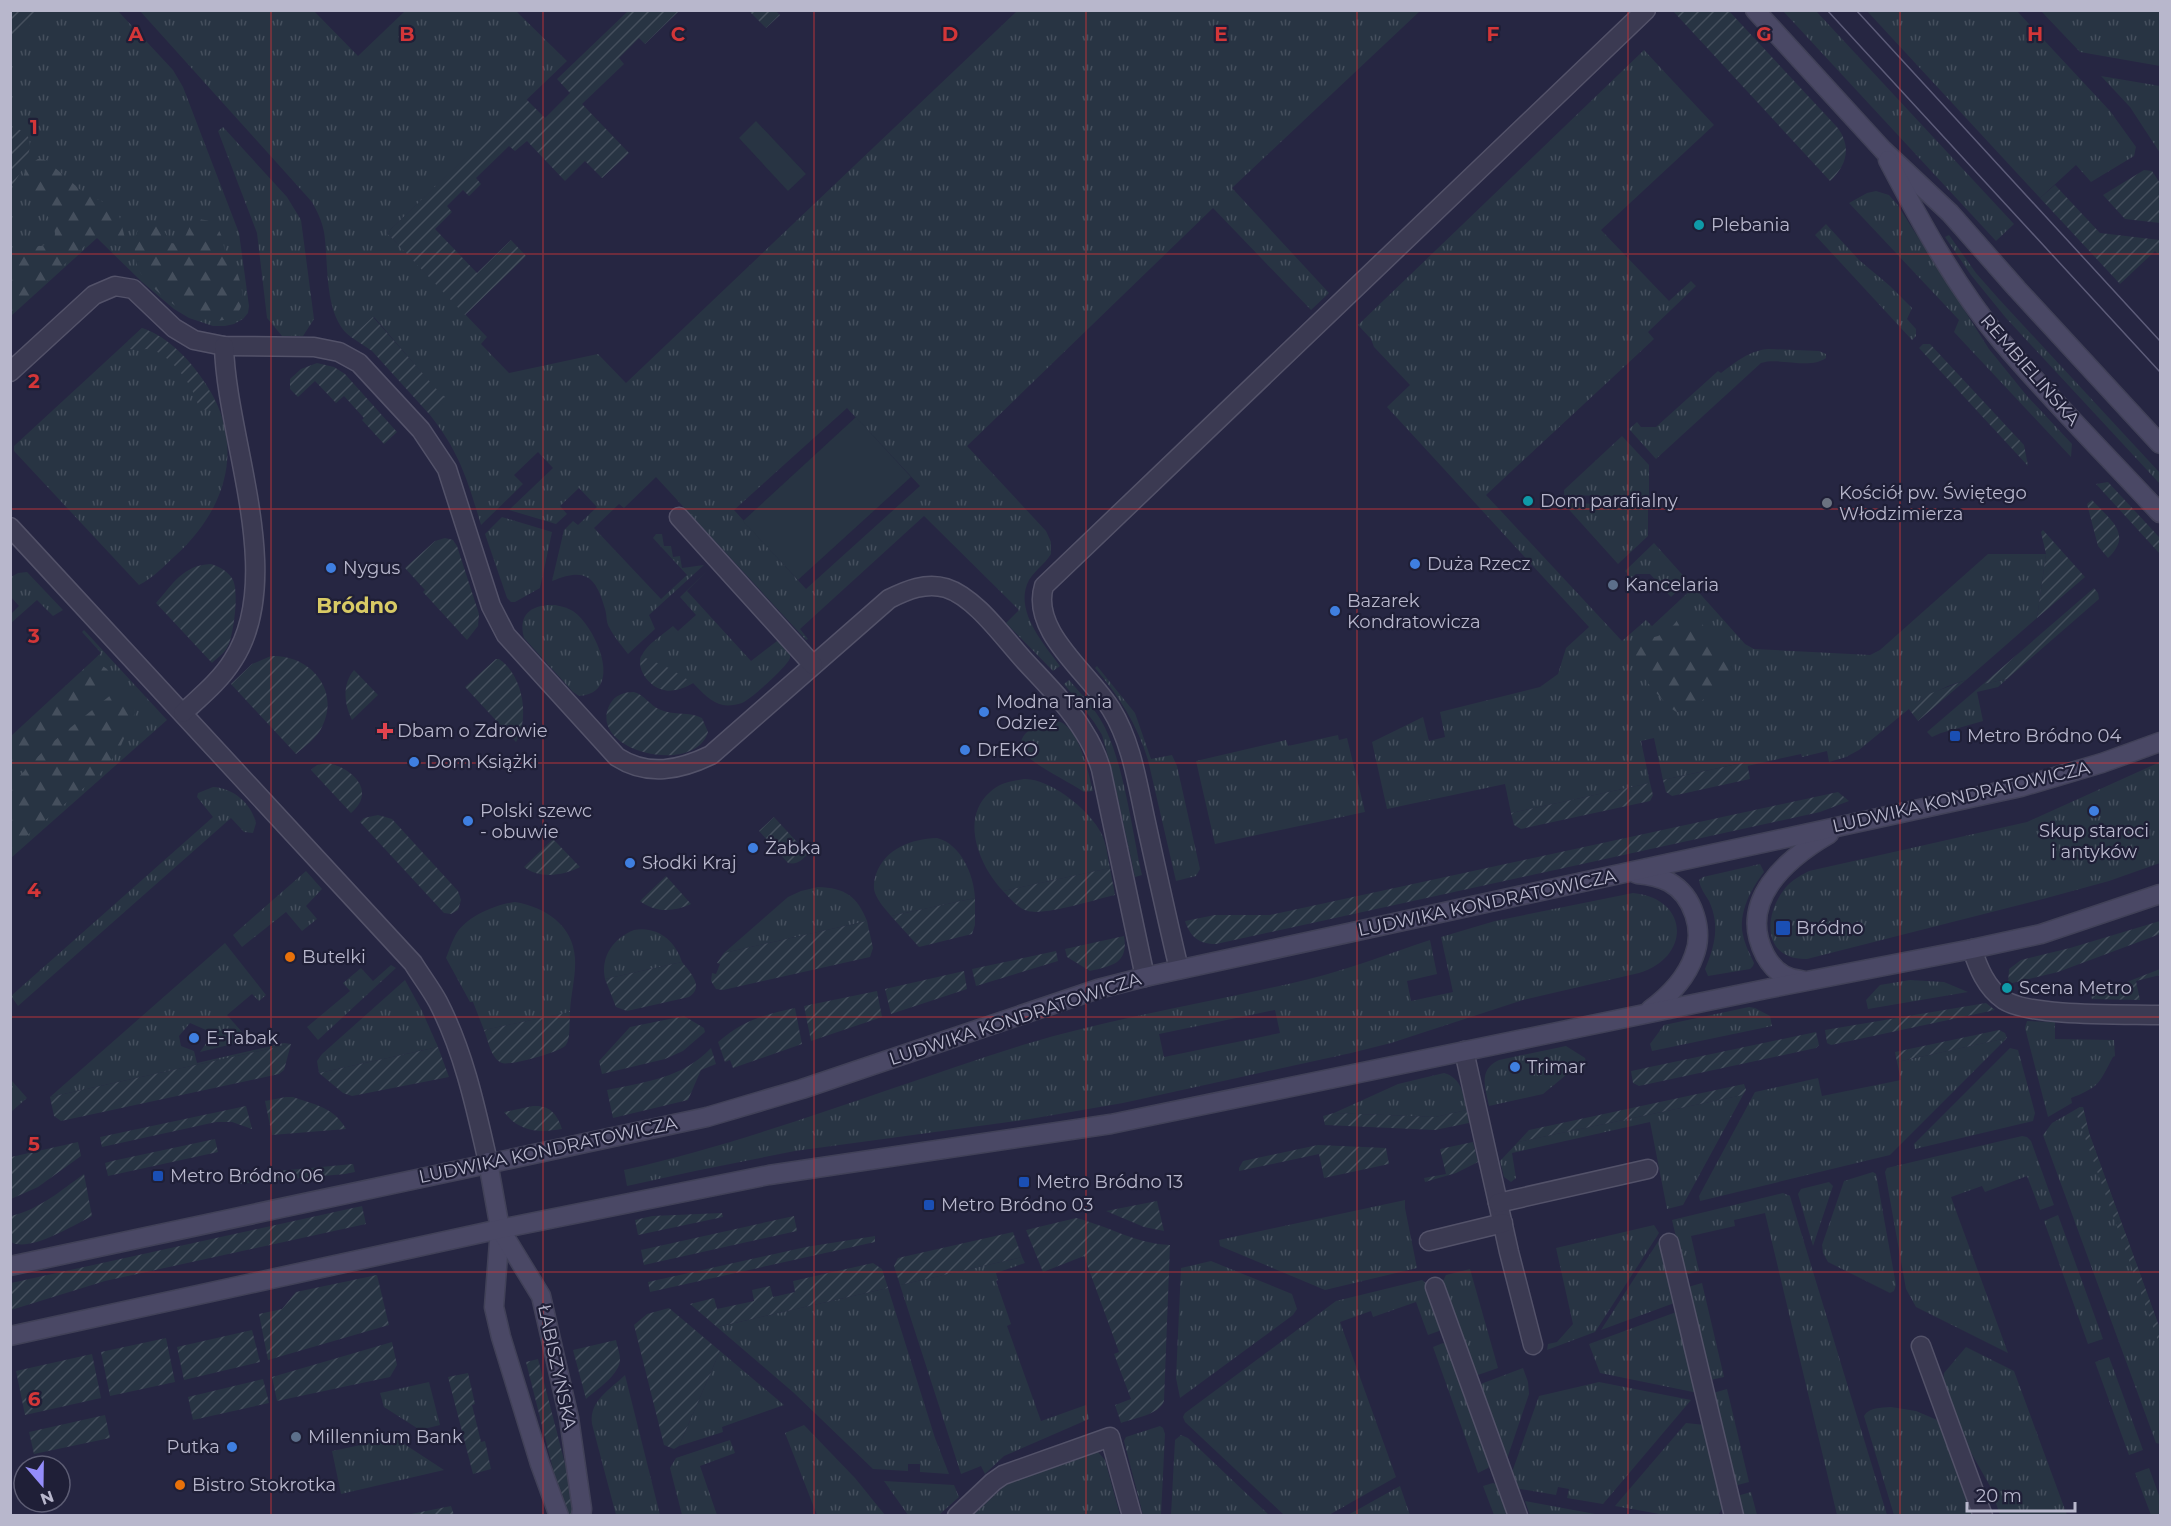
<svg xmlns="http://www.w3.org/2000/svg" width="2171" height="1526" font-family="Montserrat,sans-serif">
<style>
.grass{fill:url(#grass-tufts);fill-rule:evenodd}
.forest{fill:url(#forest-firs)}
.park{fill:#283443}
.garden{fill:url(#garden-furrows)}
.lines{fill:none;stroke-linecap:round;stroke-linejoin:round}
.lane-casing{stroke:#535269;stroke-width:21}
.street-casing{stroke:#535269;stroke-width:21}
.secondary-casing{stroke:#414158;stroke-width:21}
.lane{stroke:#3b3a52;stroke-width:18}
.street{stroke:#3b3a52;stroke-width:18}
.secondary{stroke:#4a4865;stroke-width:18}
.tram{stroke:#5d5c79;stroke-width:1.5}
.grid{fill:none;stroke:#d33638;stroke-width:1.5;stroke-opacity:0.55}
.culture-dot{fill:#0f9aa8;stroke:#1f1f37;stroke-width:2}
.worship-dot{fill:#6b7280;stroke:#1f1f37;stroke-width:2}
.shop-dot{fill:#3f7fe0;stroke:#1f1f37;stroke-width:2}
.service-dot{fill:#5c6f8a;stroke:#1f1f37;stroke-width:2}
.health-dot{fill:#e0444e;stroke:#1f1f37;stroke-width:2}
.transit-dot{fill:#1a4fb4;stroke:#1f1f37;stroke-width:2}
.food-dot{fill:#e8710a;stroke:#1f1f37;stroke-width:2}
.labels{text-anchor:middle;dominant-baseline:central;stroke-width:4.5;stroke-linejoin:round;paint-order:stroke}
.poi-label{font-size:18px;fill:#b8b7cc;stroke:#1f1f37;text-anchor:start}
.street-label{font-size:18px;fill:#b8b7cc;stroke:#1f1f37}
.quarter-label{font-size:21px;font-weight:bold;fill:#d8ca65;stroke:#1f1f37}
.grid-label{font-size:20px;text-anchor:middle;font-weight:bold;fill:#d33638;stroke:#1f1f37;stroke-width:4.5;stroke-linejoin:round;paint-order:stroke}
</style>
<defs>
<pattern id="grass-tufts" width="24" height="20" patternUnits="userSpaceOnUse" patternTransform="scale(1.5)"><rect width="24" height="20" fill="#283443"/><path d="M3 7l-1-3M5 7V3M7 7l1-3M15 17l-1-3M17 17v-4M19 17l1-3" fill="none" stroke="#454f5d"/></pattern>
<pattern id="forest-firs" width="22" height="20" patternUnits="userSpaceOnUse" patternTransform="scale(1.5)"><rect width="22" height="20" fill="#283443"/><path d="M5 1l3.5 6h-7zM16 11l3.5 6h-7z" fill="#454f5d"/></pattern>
<pattern id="garden-furrows" width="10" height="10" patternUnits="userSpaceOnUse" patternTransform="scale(1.5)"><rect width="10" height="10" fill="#283443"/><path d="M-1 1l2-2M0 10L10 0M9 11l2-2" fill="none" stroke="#454f5d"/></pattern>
</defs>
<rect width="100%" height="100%" fill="#262642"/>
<g class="grass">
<path d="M11,11H118L173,70L183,87L239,233L249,306L248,313L243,319L234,324L225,326H213L189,318L174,309L142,282L97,238L11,316Z"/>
<path d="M140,11H314L358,56L405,11H516L567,61L387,233L487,337L481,344L509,373L598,354L626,383L1017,11H1420L1232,188L1329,293L1311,310L1213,208L967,446L1046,531L1051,542V554C1045,564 1035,570 1029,580C1013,610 1044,644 1060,666L1053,671L1006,623L1019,610L924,516L800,629L808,639L806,640L656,477L624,508L619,504L594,528L661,599L687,575L653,538L656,534H662L664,546H671L673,557L680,556L682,568L704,565L649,615L655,629L628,654C622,646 614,637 609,627C606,622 607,615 605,609C596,576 585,567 552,581L564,530L573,521L578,525L597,507L579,488L560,506L567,514L556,524L509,510L553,468L538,452L514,475L523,484L481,525C468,481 459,451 430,415L446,401L374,317L351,337C323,317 329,263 324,232C322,221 317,211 312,202ZM847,408L920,486L806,589L734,510Z"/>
<path d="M1783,11H1816L2014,224L1996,241Z"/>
<path d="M1867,11H2017L2110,111L2136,147L2134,156L2091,182L2076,165L2040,198Z"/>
<path d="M2041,11H2160V66L2080,52Z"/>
<path d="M1644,50L1714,125L1601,230L1669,301L1691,281L1696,286L1648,332L1654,339L1486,495L1622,641L1646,620L1652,626L1694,587L1745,644L1754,649L1870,655L1880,650L1988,554H2046L2037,618L1966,680L1948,686L1921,699L1859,750L1846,757L1829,762L1827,751L1802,757L1801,754L1747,766L1746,762L1663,780L1654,738L1641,741L1650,783L1511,813L1505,784L1387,809L1372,742L1423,717L1429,741L1445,737L1440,712L1540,687L1558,674L1566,648L1589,627L1387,407L1410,385L1374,347L1371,339L1358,325Z"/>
<path d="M2101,76L2160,86V153L2130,107Z"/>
<path d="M223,127L287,197L301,220L314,319L303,336H282L267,318L257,233L218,131Z"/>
<path d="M1876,191L1889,195L1897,204L1989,349L2027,396L2072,444L2071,457L1954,332L1959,320L1849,203L1867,193Z"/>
<path d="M1826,224L1859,260L1890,286L1912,308L1907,319L1916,329V336L1912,340L1815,235Z"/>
<path d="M1949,235L1976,273L1998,298L2160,473V484L2006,318L1971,275L1945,237Z"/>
<path d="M142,328C163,335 174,347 189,363C248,426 236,501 175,556C163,567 153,578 139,585L14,451V446Z"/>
<path d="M1769,349L1819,351L1826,354V358C1809,370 1781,357 1761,363L1656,459L1629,429L1637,422L1641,427H1656L1718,371L1721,373C1736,362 1750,350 1769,349Z"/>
<path d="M1622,436L1649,465V497L1564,495V490Z"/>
<path d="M1563,503L1648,505V536L1618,564Z"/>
<path d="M502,517L552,532L540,588L515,602H511L507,598L485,534Z"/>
<path d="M1654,543L1688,581L1671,597L1650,574H1636L1631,578L1625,571Z"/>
<path d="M707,571L687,591L751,661L777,641C784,644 791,650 790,658C788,666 750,700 742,703C736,705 728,706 723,705C711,703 701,691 693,683C684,688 675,692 665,690C652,689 634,669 642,655C647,644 664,634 673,626L678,631L696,615L680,597Z"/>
<path d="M27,572L63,610L53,616L37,600L11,623V614L19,606L11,597V577L18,573Z"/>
<path d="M555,605C561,606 568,608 573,611C596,627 625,693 579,696L573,692L524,638C517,613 533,604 555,605Z"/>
<path d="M84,630L167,720L11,858V736L101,653L82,632Z"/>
<path d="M1097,666L1135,713L1151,759L1172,755L1177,766L1200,869L1196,876L1176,881L1148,760C1137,724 1119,696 1095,668Z"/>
<path d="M2007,679L1998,687L1977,692L1983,721L1941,733L1932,737L1927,732L1983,684Z"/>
<path d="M1069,680C1081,694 1094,707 1103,724C1124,763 1132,831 1142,875L1135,877L1112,771L1102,735L1094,722L1064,684Z"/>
<path d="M1050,720C1054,721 1061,721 1064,724C1081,736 1088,772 1093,791L1084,792C1069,782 1038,767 1026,755C1020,749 1019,741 1025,734C1033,726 1040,722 1050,720Z"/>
<path d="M1338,735L1339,740L1347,738L1365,812L1215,844L1196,761L1286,740L1288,746Z"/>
<path d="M2160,762V863L2109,881L2043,899L1807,959C1764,960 1763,918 1783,891C1789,882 1799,876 1809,871L2027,822Z"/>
<path d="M1024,779C1051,778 1096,814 1104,840C1107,848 1108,859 1110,868L1003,891C980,867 959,819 990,792C999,783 1012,781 1024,779Z"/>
<path d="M213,787C233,788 251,803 256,823L253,833L244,832L231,818L18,1006L11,996L213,817L197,797L198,793Z"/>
<path d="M937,838C961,844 974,875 975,898L891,916C885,909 878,901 875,893C873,887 874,880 876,874C886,848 911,839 937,838Z"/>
<path d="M1760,864L1764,872C1751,889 1738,913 1743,935C1745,945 1750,954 1754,963L1753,966L1750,969L1708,976L1705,969C1715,946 1720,925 1709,901C1705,894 1700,888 1699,880L1703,877Z"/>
<path d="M306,871L322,889L306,906L317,919L302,931L286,912L242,947L233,935Z"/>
<path d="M818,887C845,888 857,896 867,921L724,953L788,897L801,891Z"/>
<path d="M1633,893C1689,898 1692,957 1639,973L1523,1000L1391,1043L1351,1053L1123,1103L1030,1119L795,1151L695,1171L627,1186L624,1170C761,1139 892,1086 1026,1044C1119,1016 1215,1002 1309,979C1350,969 1390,953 1430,940L1437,974L1407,981L1411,1001L1453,992L1441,937L1495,921ZM1275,1010L1280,1033L1164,1057L1159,1034Z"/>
<path d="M515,902C545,907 573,925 575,958C576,977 571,992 570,1012L484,1030L473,1002H470L446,958C449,951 451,943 455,936C465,917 494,905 515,902Z"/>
<path d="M634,930C658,926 675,941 682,962L605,979C600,956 614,938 634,930Z"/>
<path d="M225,943L266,995L259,1001L252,994L227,1015L249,1040L200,1052L209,1039L206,1030L190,1023L179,1036L181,1046L194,1051L197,1063L284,1043L291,1044L50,1097Z"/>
<path d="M391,965L396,968L318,1040L307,1027L350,991L343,983L361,968L373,981Z"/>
<path d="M405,980L422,1011L438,1047L319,1073L317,1061L322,1054Z"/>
<path d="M1910,980L1944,982L1968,992L1868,1009L1866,1000L1880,985Z"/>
<path d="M1749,1007L1755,1008L1770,1016L1772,1026L1652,1051L1650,1044L1664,1025Z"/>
<path d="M2027,1021L2055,1022V1039L2114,1040L2115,1056L2113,1057C2099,1083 2100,1087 2071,1098L2072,1103L2048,1117L2025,1028Z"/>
<path d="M2007,1038L1890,1155L1700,1201L1699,1196L1755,1092L1818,1078L1822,1096L1901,1080L1897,1062Z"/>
<path d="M1566,1046L1585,1058L1587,1066L1566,1075L1543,1094L1489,1106C1485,1087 1478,1070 1499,1060Z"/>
<path d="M2010,1048L2018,1050L2035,1113L2033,1121L1915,1149L1914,1144Z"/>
<path d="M1444,1073C1462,1078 1463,1094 1467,1110L1435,1117L1334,1113L1398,1084Z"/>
<path d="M12,1081L27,1098L11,1112V1082Z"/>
<path d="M1743,1095L1683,1205L1667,1209L1650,1122L1512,1153L1516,1178L1511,1182L1504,1177L1500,1161L1518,1142Z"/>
<path d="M2080,1107H2083L2089,1133L2160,1329V1444L2156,1443L2043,1135L2052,1123Z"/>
<path d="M2022,1136L2027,1137L2031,1141L2054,1205L2040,1210L2027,1176L1985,1192L1982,1186L1951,1197L2008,1353L1916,1307L1906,1289L1885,1172L1887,1168Z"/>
<path d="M1873,1172L1876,1174L1896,1285L1894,1291L1890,1293L1828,1262L1823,1253L1822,1245L1844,1181Z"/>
<path d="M1829,1182L1833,1186L1813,1246L1798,1194L1801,1189Z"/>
<path d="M1783,1193L1790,1196L1887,1515H1837L1765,1213L1734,1220L1735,1226L1691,1236L1699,1271L1685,1275L1672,1220Z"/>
<path d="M1405,1200V1208L1417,1268L1325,1290L1220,1246L1219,1240Z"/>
<path d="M2058,1215L2103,1339L2088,1344L2044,1221Z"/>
<path d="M1654,1225L1659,1233L1595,1332L1547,1350L1548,1344L1557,1342L1573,1324L1556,1248Z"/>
<path d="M1661,1237L1677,1302L1601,1330Z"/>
<path d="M1022,1257L1025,1263L996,1273L998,1280L996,1281L1011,1324L1007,1326L1041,1421L1086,1405L1089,1419L1004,1456L985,1474L981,1466L961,1474L900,1285Z"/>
<path d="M1211,1261L1292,1294L1297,1309L1293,1315L1180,1398L1176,1378L1181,1268Z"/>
<path d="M1470,1269L1498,1368L1475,1376L1441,1285L1446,1275Z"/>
<path d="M1422,1280L1427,1284L1441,1325L1439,1331L1428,1335L1416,1302L1373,1317L1371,1311L1340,1322L1396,1477L1329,1515H1284L1185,1422L1183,1417L1185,1413L1336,1301Z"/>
<path d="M1702,1283L1724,1377L1710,1380L1688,1287Z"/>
<path d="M888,1288L935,1438L949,1474L920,1472V1464H908V1471L873,1469L794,1393L717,1327Z"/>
<path d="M1679,1311L1698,1393L1600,1373L1589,1344Z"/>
<path d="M1443,1343L1449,1346L1492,1463L1488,1468L1478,1473L1433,1347Z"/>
<path d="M1966,1347L2014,1371L2067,1515H2000L1990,1486L1970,1451L1943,1381L1944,1373Z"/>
<path d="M720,1351L784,1405L722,1427L723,1432L679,1446Z"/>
<path d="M2109,1357L2143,1450L2129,1455L2095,1362Z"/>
<path d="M1523,1368L1528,1382L1529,1394L1506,1462L1478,1385Z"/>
<path d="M625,1375L660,1515H616L592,1424C589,1400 610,1390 625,1375Z"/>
<path d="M429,1382L440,1425L420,1430L384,1407L380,1393Z"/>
<path d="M1599,1382L1691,1400L1603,1504L1567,1498L1569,1489L1558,1487L1556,1495L1515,1488L1511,1475L1539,1396Z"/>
<path d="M1727,1389L1749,1482L1734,1486L1713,1393Z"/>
<path d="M1891,1407L1916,1411L1942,1422L1974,1515H1894L1864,1416C1869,1407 1881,1408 1891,1407Z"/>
<path d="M1686,1423L1705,1425L1724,1506L1718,1515H1665L1615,1506Z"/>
<path d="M804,1425L855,1478L885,1515H817L785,1433Z"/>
<path d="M1160,1426L1163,1428L1165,1434L1161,1515H1143L1124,1441L1126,1437Z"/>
<path d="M1181,1435L1188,1438L1269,1515H1171L1175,1440Z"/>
<path d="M395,1438L444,1470L341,1494L332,1451Z"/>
<path d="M730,1440L735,1453L700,1466L717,1515H682L670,1468L676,1458Z"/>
<path d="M1098,1452L1105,1460L1120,1515L972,1516L1011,1480L1024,1474Z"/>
<path d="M2149,1468L2160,1498V1515H2151L2135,1473Z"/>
<path d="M884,1481L954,1485L959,1497L939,1515H908Z"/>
<path d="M1493,1483L1500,1485L1511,1515H1494L1483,1486Z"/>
<path d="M1400,1486L1410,1515H1348Z"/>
<path d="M1751,1492L1757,1515H1741L1737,1496Z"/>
<path d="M1525,1501L1595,1514L1530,1515Z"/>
</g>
<g class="forest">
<path d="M38,159L46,160L84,193L114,207L119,215L126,242L118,247L101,237L93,238L11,314V267C18,260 26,251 36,247C42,245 49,246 53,240C64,224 26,196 22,181L27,166Z"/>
<path d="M198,219C204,220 211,220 215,225C223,233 223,245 226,255C229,262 235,268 238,275C251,312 235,328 197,317C181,313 149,287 140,272C131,257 131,212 159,222L171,243L179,244L184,239L192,222Z"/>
<path d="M1687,612L1695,615L1733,664L1736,673L1732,679L1690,709L1677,712C1667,708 1627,661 1630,650C1634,640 1649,639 1658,636C1671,632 1676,619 1687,612Z"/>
<path d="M102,666C113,671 113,681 106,690L11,768V744L93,668Z"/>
<path d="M120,690L125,691L131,695L134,700L135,713L119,750L98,776L11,849V785L49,745L112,694Z"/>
</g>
<g class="park">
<path d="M756,121L806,174L788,191L739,138Z"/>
<path d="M856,417L911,477L798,580L743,521Z"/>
</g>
<g class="garden">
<path d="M11,10H45V11L11,43Z"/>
<path d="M628,11H679L645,44L639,38L619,58L624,64L582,104L629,153L602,178L585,161L565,181L527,141L515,151L509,146L476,178L481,184L469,196L463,190L447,206L452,212L435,229L477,273L511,240L526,256L465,315L387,233L526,99L545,118L570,93L557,79Z"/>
<path d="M749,11H776L780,15L766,28Z"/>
<path d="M1673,11H1729L1837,127C1852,147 1847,165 1830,181Z"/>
<path d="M11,128C47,131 22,172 11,187Z"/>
<path d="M2144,170L2152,171L2160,183V223L2125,219L2103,195Z"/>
<path d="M2055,185L2100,233L2160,240V256L2155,251L2120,284L2040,198Z"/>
<path d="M373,317L447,401L430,415L372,351L351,337Z"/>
<path d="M142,328C176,340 202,373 217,405L207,410L201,409C197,404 196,398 193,392C186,377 169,356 153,350C145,347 137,352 130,349L128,341Z"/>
<path d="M1923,344H1930L2024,445L2028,466L1919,348Z"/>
<path d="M317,363L334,367L345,374L397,432L384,444L362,420L364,418L344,396L336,403L315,381L298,397L290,389V379L301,369Z"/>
<path d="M2108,482L2160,538V554L2096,484Z"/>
<path d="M2092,500C2109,519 2134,534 2108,558L2098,546L2087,504Z"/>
<path d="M2043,530L2085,577L2037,618L2046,554L2041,532Z"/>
<path d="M445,538L453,540L457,546L479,614L478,626L467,640L423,592L425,590L405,568L435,541Z"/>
<path d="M211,564C220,567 228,571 233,580C239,593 234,633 228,646C225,653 217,658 212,663L156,603C173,584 183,565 211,564Z"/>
<path d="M2094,588L2098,593L2099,599L2007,679L1983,684Z"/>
<path d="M271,656C309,654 341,689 322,727C317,738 305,746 296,754L231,684L252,664Z"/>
<path d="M641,656L669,668L693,683C684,688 673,692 664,690C649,687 637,670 641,656Z"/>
<path d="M496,659H499C523,675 530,718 516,742L465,687Z"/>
<path d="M354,670L378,695L352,720C344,704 342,684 354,670Z"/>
<path d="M1966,680L1918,721L1908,708L1929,694Z"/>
<path d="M634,692C645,695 650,706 661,710C675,716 689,711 702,718L708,732C695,777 585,751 610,704C615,695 624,692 634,692Z"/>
<path d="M1747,762L1750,779L1672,796L1666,792L1663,780Z"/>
<path d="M328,763C352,768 377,791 351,813L311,770L317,765Z"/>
<path d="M1650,783L1653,795L1650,801L1521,829L1514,825L1511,813Z"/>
<path d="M1838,792L1849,801L1820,812L1216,944C1199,944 1190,937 1185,921L1215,915H1270Z"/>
<path d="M378,815L392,819L458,891L461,900L458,910L451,914L444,913L360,822L364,818Z"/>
<path d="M774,817L808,854C802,860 797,865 788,863L759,831Z"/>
<path d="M553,839L580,867C563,876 539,879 524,867Z"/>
<path d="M1110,868L1115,895C1097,899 1044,916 1028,911C1018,909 1010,898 1003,891Z"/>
<path d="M666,876L691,904C674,912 655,913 640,901Z"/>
<path d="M975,898V925L972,934L919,947L891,916Z"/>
<path d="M867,921L873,948L870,957L723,990L716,989L711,981L712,973L716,974L720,964L717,963L724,953Z"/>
<path d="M2160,921V934L2058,972L2008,984L2009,969L2021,960L2070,948Z"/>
<path d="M1124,936C1129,964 1111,966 1090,971L1067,957L1065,949Z"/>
<path d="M1056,951L1058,961L976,986L972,969Z"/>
<path d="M682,962C690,972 705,987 689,997L627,1011L616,1007L605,979Z"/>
<path d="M2160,969V975L2136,981L2140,1000L2092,999L2091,996Z"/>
<path d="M964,971L967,989L891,1014L885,989Z"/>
<path d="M877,991L882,1017L811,1041L804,1006Z"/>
<path d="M1986,1003L1995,1010L1831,1045L1827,1043L1825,1030Z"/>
<path d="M795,1008L802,1044L733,1068L730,1060L725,1062L718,1042C744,1020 763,1015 795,1008Z"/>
<path d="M570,1012C569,1022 571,1037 566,1045C561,1052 510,1066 502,1063C491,1059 488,1040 484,1030Z"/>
<path d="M684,1016L704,1028L705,1032L683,1051L665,1059L602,1074L599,1061L630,1027Z"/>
<path d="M1999,1030L2005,1033L2007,1038L1897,1062L1895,1052Z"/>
<path d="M1816,1032L1819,1045L1816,1048L1639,1086L1633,1083L1631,1071Z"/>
<path d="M291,1044L284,1070L279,1074L61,1121L54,1116L50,1097Z"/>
<path d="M438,1047L449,1077L352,1096L343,1093L319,1073Z"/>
<path d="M711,1048L716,1064L701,1070L688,1100L613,1118L607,1090C645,1082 683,1078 711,1048Z"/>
<path d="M1744,1084L1746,1090L1743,1095L1518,1142L1529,1130Z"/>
<path d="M286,1097H293C315,1105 334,1107 346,1129L272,1135L265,1101Z"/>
<path d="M246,1106L252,1129L232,1122H216L102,1147L100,1137Z"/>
<path d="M533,1106C550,1105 557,1114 562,1129C539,1133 519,1132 504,1112Z"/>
<path d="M2080,1107H2083L2089,1133L2160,1329V1346L2075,1110Z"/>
<path d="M1467,1110L1469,1123L1435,1130L1325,1125L1323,1116L1334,1113L1435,1117Z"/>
<path d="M215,1139L218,1152L108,1176L105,1163L112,1161Z"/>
<path d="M78,1142L81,1156L38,1187L11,1199V1157Z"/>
<path d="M1473,1142L1478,1162L1456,1173L1425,1182L1424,1178L1446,1174L1440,1149Z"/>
<path d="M1318,1145L1386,1148L1389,1164L1324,1178L1319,1154L1239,1171V1168L1243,1161Z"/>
<path d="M353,1164L355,1172L345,1174L236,1184L235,1175Z"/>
<path d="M84,1174L92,1216C74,1225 29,1253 11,1242V1216C40,1209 60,1191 84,1174Z"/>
<path d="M1157,1201L1164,1231L1144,1227L1106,1211Z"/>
<path d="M362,1206L366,1224L105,1281L11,1310V1283Z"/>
<path d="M722,1213L723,1217L638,1235L635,1220L652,1216Z"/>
<path d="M794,1216L797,1231L644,1265L641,1250Z"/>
<path d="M1076,1218C1108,1226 1137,1244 1170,1245L1164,1401C1159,1415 1134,1418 1121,1423L1115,1405L1131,1399L1114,1354L1119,1352L1084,1256L1043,1272L1026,1230Z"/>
<path d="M1013,1232L1022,1257L900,1285L894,1266L898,1258Z"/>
<path d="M875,1236V1242L650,1292L648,1282L806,1247Z"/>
<path d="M873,1263L882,1269L888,1288L717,1327L690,1304L714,1298L717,1309L754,1301L752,1290L770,1286L773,1297L795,1292L793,1281Z"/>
<path d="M377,1275L389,1325L268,1360L259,1314L282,1309L296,1292Z"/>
<path d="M669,1308L720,1351L679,1446L674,1449L664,1445L634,1325L647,1314Z"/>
<path d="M252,1330L260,1362L184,1380L177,1347Z"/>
<path d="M166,1338L175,1382L110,1396L101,1352Z"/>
<path d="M616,1340C617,1346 620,1353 620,1359C620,1375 597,1389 586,1399L573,1350Z"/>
<path d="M392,1342L397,1365L390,1377L277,1401L272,1377Z"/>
<path d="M92,1354L101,1398L25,1415L16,1371Z"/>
<path d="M538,1359L577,1510L576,1515H566L564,1513L526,1362Z"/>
<path d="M468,1373L475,1404L472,1405L481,1442L485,1441L491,1469L473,1474L448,1377Z"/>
<path d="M263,1379L269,1403L193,1420L188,1397Z"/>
<path d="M105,1415L110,1438L34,1454L29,1432Z"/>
<path d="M451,1506L454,1515H406Z"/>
</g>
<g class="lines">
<g class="lane-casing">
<g id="lane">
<path d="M1464,1051L1509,1252L1533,1345"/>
<path d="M1498,1203L1648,1169"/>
<path d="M1429,1241L1503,1223"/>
</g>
</g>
<g class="street-casing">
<g id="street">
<path d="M10,372L94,295L115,286L133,289L174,328L194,340L224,346L314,347L339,352L359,363L421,430L447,469L491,606L506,635L617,757C648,777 680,770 711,755L889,599C907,590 926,582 946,588C975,597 1003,637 1023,659C1044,682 1068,705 1084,732C1092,744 1097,756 1101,769L1145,977"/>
<path d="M679,517L813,665"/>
<path d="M10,527L413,963C421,976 431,989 438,1002C464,1052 476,1109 488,1162"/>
<path d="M183,713C200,697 220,681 233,660C287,577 226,438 224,346"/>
<path d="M1972,949C1978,967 1986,988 2004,1000C2030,1017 2125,1014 2160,1015"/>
<path d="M1179,969C1167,919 1156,868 1145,818C1137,781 1131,741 1111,709C1089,673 1030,631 1044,586L1646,10"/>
<path d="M1669,1243L1734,1516"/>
<path d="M1435,1287L1518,1516"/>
<path d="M1921,1346L1983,1516"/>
<path d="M957,1516L993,1482L1003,1475L1110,1437L1132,1516"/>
</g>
</g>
<g class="secondary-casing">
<g id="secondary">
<path d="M1755,10L1883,150L1950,213L2017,289L2160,444"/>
<path d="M1888,160C1921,223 1956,287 2002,342C2052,401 2108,457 2160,513"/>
<path d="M1637,874C1648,875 1659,877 1669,882C1694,896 1704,931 1694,956C1686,979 1669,996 1650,1010"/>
<path d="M1801,980C1784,979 1773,970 1765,955C1737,901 1786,859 1829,834"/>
<path d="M488,1162L500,1229L494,1307L501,1337L540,1464L559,1516"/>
<path d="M500,1229L541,1296L569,1418L582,1509L581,1516"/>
<path d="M10,1266L707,1117L802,1089L1098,989L1145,977L2021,787L2102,763L2160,742"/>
<path d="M10,1336L500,1229L769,1175L1111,1124L1766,989L1972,949L2041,934L2160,894"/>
</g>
</g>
<use href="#lane" class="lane"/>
<use href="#street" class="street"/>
<use href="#secondary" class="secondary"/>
<g class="tram">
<path d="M1827,10L2160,372"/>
<path d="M1856,10L2160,341"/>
</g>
</g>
<path class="grid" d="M271,10V1516M543,10V1516M814,10V1516M1086,10V1516M1357,10V1516M1628,10V1516M1900,10V1516M10,254H2160M10,509H2160M10,763H2160M10,1017H2160M10,1272H2160"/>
<g class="culture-dot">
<circle cx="1699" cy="225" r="6"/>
<circle cx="1528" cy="501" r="6"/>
<circle cx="2007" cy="988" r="6"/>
</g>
<circle class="worship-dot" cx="1827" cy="503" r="6"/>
<g class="shop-dot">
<circle cx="1415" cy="564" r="6"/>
<circle cx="331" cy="568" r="6"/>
<circle cx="1335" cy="611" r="6"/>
<circle cx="984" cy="712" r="6"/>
<circle cx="965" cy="750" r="6"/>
<circle cx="414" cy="762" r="6"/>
<circle cx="2094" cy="811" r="6"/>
<circle cx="468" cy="821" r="6"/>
<circle cx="753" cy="848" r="6"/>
<circle cx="630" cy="863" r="6"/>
<circle cx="194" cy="1038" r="6"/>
<circle cx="1515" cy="1067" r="6"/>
<circle cx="232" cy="1447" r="6"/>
</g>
<g class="service-dot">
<circle cx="1613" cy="585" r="6"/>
<circle cx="296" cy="1437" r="6"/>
</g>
<path class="health-dot" d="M382 722h6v6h6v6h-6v6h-6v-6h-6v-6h6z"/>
<g class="transit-dot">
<rect x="1949" y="730" width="12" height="12" rx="3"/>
<rect x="1775" y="920" width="16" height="16" rx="3"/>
<rect x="152" y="1170" width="12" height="12" rx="3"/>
<rect x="1018" y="1176" width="12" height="12" rx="3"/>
<rect x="923" y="1199" width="12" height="12" rx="3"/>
</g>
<g class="food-dot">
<circle cx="290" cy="957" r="6"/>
<circle cx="180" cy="1485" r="6"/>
</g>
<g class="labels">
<g class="poi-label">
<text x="1711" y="225">Plebania</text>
<text x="1839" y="493">Kościół pw. Świętego<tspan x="1839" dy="21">Włodzimierza</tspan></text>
<text x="1540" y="501">Dom parafialny</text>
<text x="1427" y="564">Duża Rzecz</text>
<text x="343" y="568">Nygus</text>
<text x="1625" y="585">Kancelaria</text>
<text x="1347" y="601">Bazarek<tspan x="1347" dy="21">Kondratowicza</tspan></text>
<text x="996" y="702">Modna Tania<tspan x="996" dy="21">Odzież</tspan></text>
<text x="397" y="731">Dbam o Zdrowie</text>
<text x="1967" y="736">Metro Bródno 04</text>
<text x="977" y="750">DrEKO</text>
<text x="426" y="762">Dom Książki</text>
<text x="480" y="811">Polski szewc<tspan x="480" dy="21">- obuwie</tspan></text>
<text x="2094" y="831" text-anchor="middle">Skup staroci<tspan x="2094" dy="21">i antyków</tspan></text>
<text x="765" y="848">Żabka</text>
<text x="642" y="863">Słodki Kraj</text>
<text x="1796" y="928">Bródno</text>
<text x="302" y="957">Butelki</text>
<text x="2019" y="988">Scena Metro</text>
<text x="206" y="1038">E-Tabak</text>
<text x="1527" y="1067">Trimar</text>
<text x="170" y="1176">Metro Bródno 06</text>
<text x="1036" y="1182">Metro Bródno 13</text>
<text x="941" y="1205">Metro Bródno 03</text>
<text x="308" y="1437">Millennium Bank</text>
<text x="220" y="1447" text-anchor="end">Putka</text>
<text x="192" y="1485">Bistro Stokrotka</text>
</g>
<g class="street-label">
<text transform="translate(2030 370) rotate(49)">REMBIELIŃSKA</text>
<text transform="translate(1961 797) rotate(-13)">LUDWIKA KONDRATOWICZA</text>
<text transform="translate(1487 903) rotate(-12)">LUDWIKA KONDRATOWICZA</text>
<text transform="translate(1015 1019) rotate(-18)">LUDWIKA KONDRATOWICZA</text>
<text transform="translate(548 1150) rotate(-12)">LUDWIKA KONDRATOWICZA</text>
<text transform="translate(557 1367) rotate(78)">ŁABISZYŃSKA</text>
</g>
<g class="quarter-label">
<text x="357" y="605">Bródno</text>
</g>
</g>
<g class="grid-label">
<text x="136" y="41">A</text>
<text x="407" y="41">B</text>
<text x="678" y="41">C</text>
<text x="950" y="41">D</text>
<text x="1221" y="41">E</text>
<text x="1493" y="41">F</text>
<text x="1764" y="41">G</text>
<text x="2035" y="41">H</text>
<text x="34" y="134">1</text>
<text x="34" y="388">2</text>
<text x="34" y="643">3</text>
<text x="34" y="897">4</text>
<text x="34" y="1151">5</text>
<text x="34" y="1406">6</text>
</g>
<rect width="2171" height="1526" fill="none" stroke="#b8b7cc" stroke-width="24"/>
<g transform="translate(42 1484) rotate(160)"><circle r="28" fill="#1f1f37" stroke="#5c5c73" stroke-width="1.5"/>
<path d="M0-4.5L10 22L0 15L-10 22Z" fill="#948dfa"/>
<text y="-9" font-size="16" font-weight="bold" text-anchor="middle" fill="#b8b7cc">N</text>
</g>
<path d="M1967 1502v9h108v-9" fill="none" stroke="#b8b7cc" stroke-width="3"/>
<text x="1976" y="1502" font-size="18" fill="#b8b7cc" stroke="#1f1f37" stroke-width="4.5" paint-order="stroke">20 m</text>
</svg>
